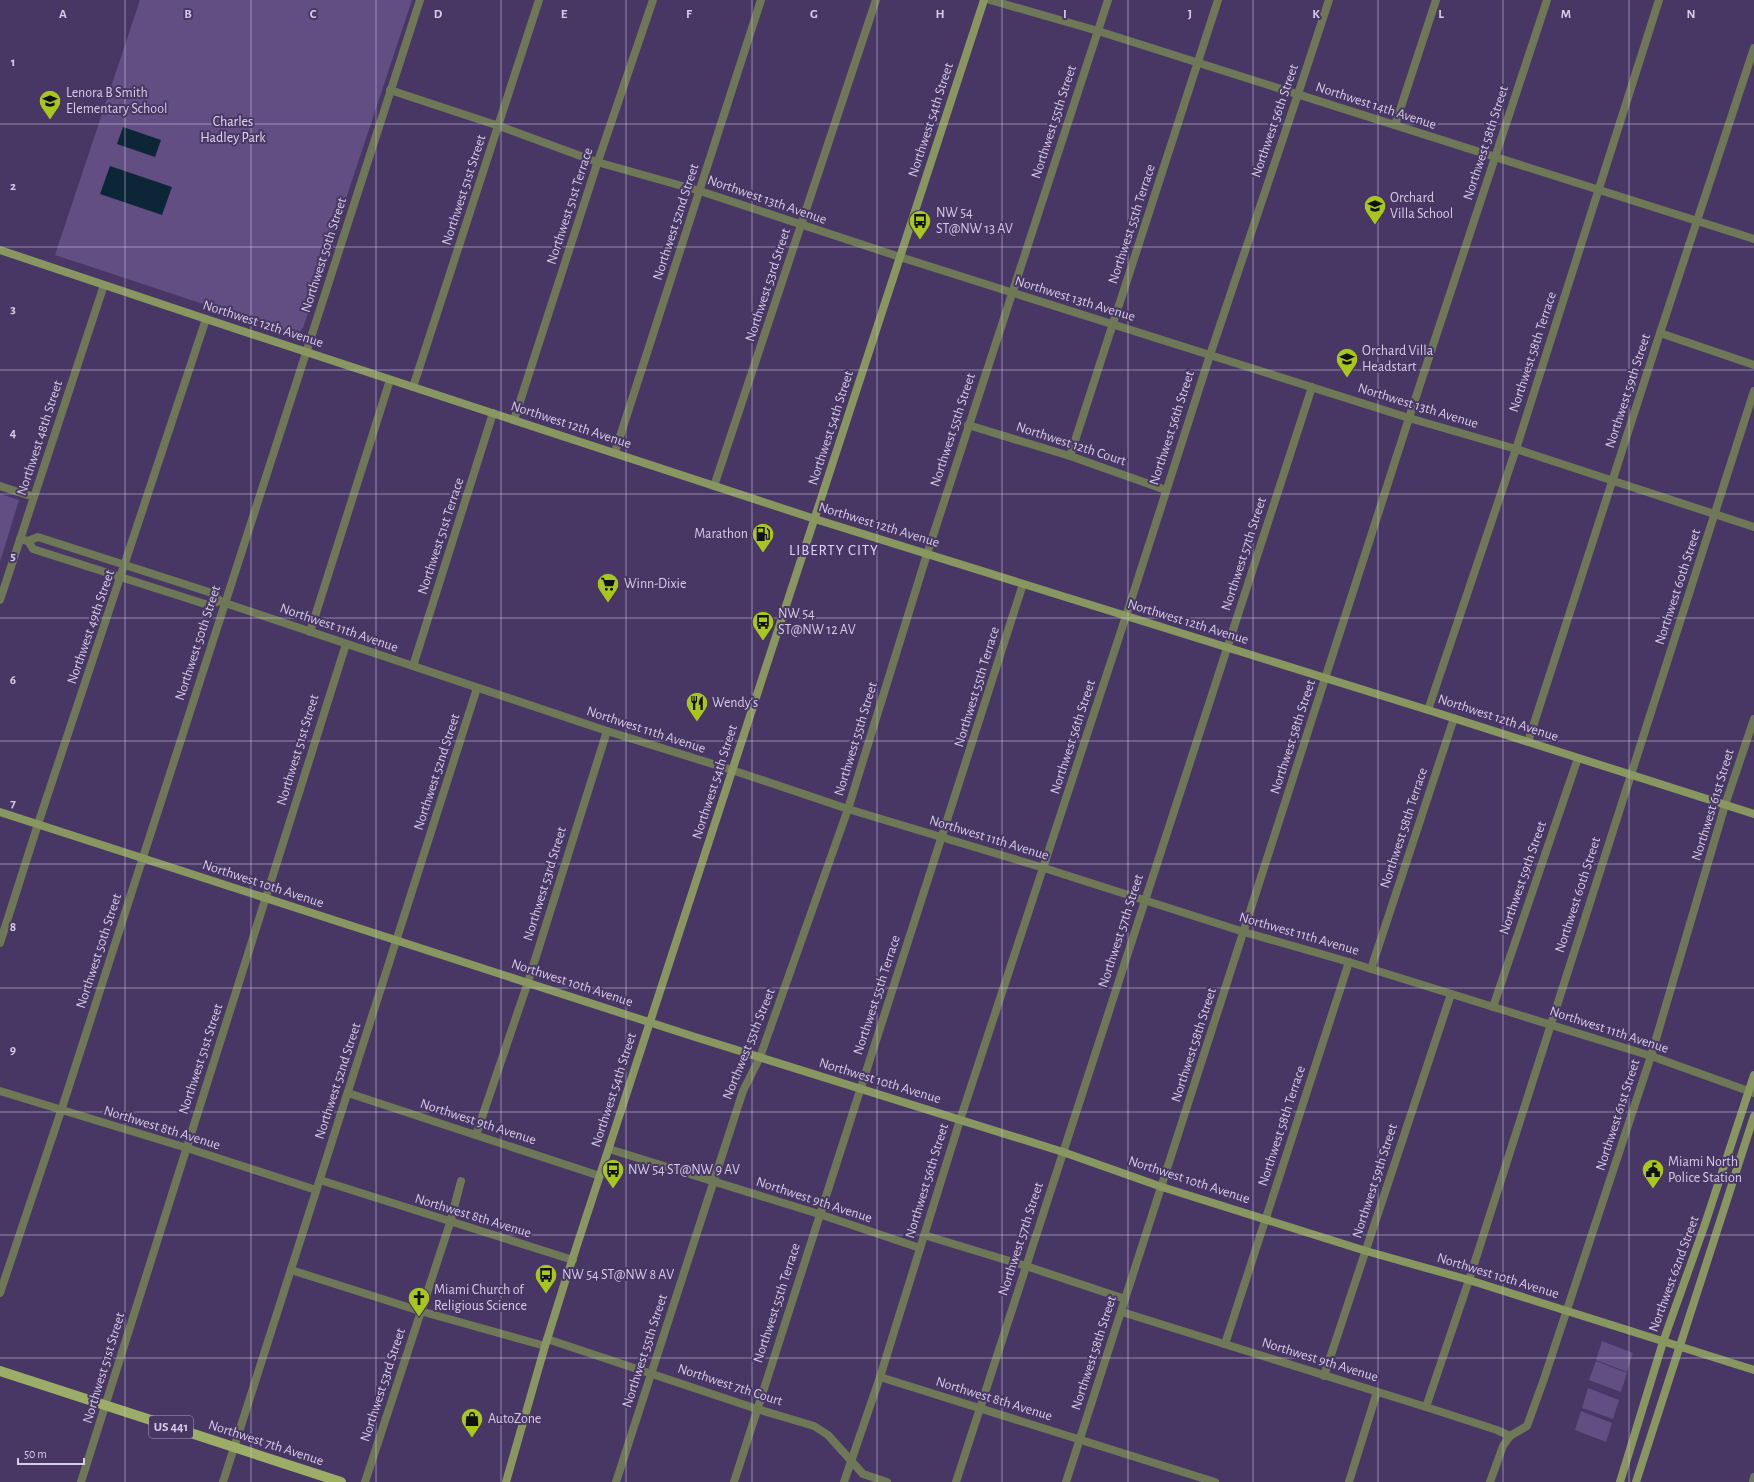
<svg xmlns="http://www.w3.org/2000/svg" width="1754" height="1482" font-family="'Alegreya Sans',sans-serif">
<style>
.green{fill:#624e83}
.water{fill:#0c2638}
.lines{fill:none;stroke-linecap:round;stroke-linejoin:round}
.street{stroke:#6f7856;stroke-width:8}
.secondary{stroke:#88965f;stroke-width:8}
.primary{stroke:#9bad66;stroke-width:10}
.grid{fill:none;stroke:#d5cce7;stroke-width:1;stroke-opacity:0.55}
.labels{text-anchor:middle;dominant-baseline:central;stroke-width:4;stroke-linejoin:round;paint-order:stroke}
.shield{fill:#483664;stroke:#ab9fc0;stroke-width:1}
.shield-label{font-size:13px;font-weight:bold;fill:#d5cce7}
.poi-label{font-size:14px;fill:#d5cce7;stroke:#483664;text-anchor:start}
.street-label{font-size:14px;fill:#d5cce7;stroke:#483664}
.park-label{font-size:14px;fill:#e1daef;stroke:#483664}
.neighbourhood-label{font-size:15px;letter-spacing:1px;fill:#e2d2ff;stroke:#483664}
.grid-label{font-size:13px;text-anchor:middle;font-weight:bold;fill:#d5cce7;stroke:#483664;stroke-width:4;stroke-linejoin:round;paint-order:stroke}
</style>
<rect width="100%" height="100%" fill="#483664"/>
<g class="green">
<path d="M140,0H412L303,328L299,332L294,334L55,255Z"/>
<path d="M0,494L19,500L0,562Z"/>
<path d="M1602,1341L1633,1353L1627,1372L1596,1360Z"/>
<path d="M1596,1361L1627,1373L1621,1392L1589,1380Z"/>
<path d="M1588,1388L1619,1400L1613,1419L1582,1408Z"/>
<path d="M1581,1411L1612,1423L1606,1442L1575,1430Z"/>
</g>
<g class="water">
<path d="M123,127L161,140L155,157L117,144Z"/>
<path d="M110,166L172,187L162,215L100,194Z"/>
</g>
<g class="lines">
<g class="street">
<path d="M990,0L1098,31L1754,239"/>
<path d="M390,90L499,126L597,162L700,191L900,257L1409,418L1516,449L1754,527"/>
<path d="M1395,125L1436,0"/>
<path d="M1660,333L1754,365"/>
<path d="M413,387L539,0"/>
<path d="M514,420L596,167L653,0"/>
<path d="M968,425L1070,456L1166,490"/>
<path d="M615,452L761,0"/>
<path d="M1070,456L1218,0"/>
<path d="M0,486L34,497"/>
<path d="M714,486L876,0"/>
<path d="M20,539L28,541L33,549L208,605L220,601L225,603L607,731L732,770L848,809L1044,868L1244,932L1349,962L1651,1056L1754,1093"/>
<path d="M28,541L38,537L212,593L220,601"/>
<path d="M0,600L104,285"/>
<path d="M310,632L390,380"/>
<path d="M413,666L493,413"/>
<path d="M1428,710L1516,449L1659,0"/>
<path d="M1528,742L1660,333L1754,48"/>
<path d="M0,943L38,824L206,319"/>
<path d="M1371,969L1454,718"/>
<path d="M1493,1007L1578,758"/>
<path d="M0,1091L187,1148L316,1190"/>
<path d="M348,1093L600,1176"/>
<path d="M476,1135L528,982L607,731"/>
<path d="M609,1149L819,1214L920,1248"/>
<path d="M320,1180L573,1260"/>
<path d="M924,1235L1026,1266L1125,1299"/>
<path d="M291,1270L420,1311L545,1346"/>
<path d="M0,1293L61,1111L420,0"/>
<path d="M1122,1312L1426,1407L1497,1430L1510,1436"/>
<path d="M547,1339L757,1409L814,1426L828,1435L863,1474L887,1482"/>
<path d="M1225,1344L1349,962"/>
<path d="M1324,1376L1451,994"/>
<path d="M880,1377L1215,1482"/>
<path d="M1426,1407L1469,1280L1754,391"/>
<path d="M81,1482L346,644"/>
<path d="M223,1482L477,688"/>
<path d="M365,1482L450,1223L461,1181"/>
<path d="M616,1482L743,1091L760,1057L848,809L927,554L1108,0"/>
<path d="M734,1482C830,1183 928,884 1023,584"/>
<path d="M844,1482L880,1377L960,1120L1126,616L1210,355L1298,94L1329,0"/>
<path d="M956,1482L1312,387"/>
<path d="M1066,1482L1409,418L1547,0"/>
<path d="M1349,1482L1377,1392"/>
<path d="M1490,1482L1503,1446L1510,1436L1527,1426L1544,1379L1651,1056L1725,805L1754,719"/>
<path d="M1753,1482L1754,1477"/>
</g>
<g class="secondary">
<path d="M0,250L206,319L815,519L1428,710L1754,814"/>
<path d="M0,812L695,1037L1063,1152L1162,1187L1366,1251L1469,1280L1754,1370"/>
<path d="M506,1482L545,1346L564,1285L984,0"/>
<path d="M1620,1482L1663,1342L1704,1227L1754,1075"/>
<path d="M1636,1482L1754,1116"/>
</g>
<path class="primary" d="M0,1371L341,1482"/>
</g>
<path class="grid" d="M125,0V1482M251,0V1482M376,0V1482M501,0V1482M626,0V1482M752,0V1482M877,0V1482M1002,0V1482M1128,0V1482M1253,0V1482M1378,0V1482M1503,0V1482M1629,0V1482M0,124H1754M0,247H1754M0,370H1754M0,494H1754M0,618H1754M0,741H1754M0,864H1754M0,988H1754M0,1112H1754M0,1235H1754M0,1358H1754"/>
<defs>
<g id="school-pin" transform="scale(1.15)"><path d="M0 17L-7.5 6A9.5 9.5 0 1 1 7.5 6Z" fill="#a8c71d" stroke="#483664"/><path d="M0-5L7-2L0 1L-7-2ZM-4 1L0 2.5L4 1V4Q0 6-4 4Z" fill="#111"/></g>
<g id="bus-pin" transform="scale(1.15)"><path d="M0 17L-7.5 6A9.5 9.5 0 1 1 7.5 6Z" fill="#a8c71d" stroke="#483664"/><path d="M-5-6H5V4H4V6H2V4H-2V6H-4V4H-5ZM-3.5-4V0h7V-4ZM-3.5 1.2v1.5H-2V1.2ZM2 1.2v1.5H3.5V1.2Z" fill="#111"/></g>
<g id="fuel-pin" transform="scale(1.15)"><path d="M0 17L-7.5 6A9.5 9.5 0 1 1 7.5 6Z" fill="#a8c71d" stroke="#483664"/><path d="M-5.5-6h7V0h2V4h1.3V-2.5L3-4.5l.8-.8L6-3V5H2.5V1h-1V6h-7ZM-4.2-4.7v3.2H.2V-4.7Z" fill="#111"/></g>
<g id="supermarket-pin" transform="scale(1.15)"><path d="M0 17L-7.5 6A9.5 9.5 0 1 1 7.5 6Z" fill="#a8c71d" stroke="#483664"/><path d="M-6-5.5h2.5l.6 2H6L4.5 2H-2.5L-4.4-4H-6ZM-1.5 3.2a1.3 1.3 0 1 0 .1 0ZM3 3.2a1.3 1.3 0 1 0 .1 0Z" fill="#111"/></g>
<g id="restaurant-pin" transform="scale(1.15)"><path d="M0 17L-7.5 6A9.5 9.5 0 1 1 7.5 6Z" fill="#a8c71d" stroke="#483664"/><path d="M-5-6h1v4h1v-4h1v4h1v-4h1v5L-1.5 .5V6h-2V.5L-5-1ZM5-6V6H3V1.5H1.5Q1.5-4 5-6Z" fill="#111"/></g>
<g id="civic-pin" transform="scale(1.15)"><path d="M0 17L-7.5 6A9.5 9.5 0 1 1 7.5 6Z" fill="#a8c71d" stroke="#483664"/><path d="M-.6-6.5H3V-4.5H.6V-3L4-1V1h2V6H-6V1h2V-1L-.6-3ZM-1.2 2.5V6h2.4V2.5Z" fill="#111"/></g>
<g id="church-pin" transform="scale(1.15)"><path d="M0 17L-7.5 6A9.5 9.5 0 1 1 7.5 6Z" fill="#a8c71d" stroke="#483664"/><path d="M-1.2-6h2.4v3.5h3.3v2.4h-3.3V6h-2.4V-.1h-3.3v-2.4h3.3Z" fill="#111"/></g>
<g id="shop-pin" transform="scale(1.15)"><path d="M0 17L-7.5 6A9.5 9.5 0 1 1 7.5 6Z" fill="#a8c71d" stroke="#483664"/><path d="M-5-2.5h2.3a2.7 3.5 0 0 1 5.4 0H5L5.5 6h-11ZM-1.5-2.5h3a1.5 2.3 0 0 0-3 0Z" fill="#111"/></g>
</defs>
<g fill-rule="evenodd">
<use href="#school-pin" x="50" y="101"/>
<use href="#school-pin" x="1375" y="206"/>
<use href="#bus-pin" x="920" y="221"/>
<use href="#school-pin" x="1347" y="359"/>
<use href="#fuel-pin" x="763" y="534"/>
<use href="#supermarket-pin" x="608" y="584"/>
<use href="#bus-pin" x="763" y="622"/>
<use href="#restaurant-pin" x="697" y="703"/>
<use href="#bus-pin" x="613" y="1170"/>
<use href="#civic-pin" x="1653" y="1170"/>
<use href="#bus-pin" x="546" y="1275"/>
<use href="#church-pin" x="419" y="1298"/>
<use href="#shop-pin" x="472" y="1419"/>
</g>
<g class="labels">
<rect class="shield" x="149" y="1416" width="44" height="22" rx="3"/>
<g class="shield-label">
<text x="171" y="1427">US 441</text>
</g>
<g class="poi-label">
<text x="66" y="93">Lenora B Smith<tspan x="66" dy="16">Elementary School</tspan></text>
<text x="1390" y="198">Orchard<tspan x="1390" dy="16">Villa School</tspan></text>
<text x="936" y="213">NW 54<tspan x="936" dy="16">ST@NW 13 AV</tspan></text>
<text x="1362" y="351">Orchard Villa<tspan x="1362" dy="16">Headstart</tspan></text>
<text x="748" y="534" text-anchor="end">Marathon</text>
<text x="624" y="584">Winn-Dixie</text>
<text x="778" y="614">NW 54<tspan x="778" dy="16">ST@NW 12 AV</tspan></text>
<text x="712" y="703">Wendy's</text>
<text x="1668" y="1162">Miami North<tspan x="1668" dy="16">Police Station</tspan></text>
<text x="628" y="1170">NW 54 ST@NW 9 AV</text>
<text x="562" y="1275">NW 54 ST@NW 8 AV</text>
<text x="434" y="1290">Miami Church of<tspan x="434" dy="16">Religious Science</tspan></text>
<text x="488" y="1419">AutoZone</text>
</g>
<g class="street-label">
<text transform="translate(1376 106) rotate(18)">Northwest 14th Avenue</text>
<text transform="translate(931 120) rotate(-72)">Northwest 54th Street</text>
<text transform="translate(1275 121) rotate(-71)">Northwest 56th Street</text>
<text transform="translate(1054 122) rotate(-72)">Northwest 55th Street</text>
<text transform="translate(1486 143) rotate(-72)">Northwest 58th Street</text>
<text transform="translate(464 190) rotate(-72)">Northwest 51st Street</text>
<text transform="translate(767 200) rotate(19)">Northwest 13th Avenue</text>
<text transform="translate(570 206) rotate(-72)">Northwest 51st Terrace</text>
<text transform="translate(676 222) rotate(-72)">Northwest 52nd Street</text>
<text transform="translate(1132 224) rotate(-72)">Northwest 55th Terrace</text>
<text transform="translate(324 255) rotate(-72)">Northwest 50th Street</text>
<text transform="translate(768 285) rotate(-72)">Northwest 53rd Street</text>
<text transform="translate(1075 299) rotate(17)">Northwest 13th Avenue</text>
<text transform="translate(263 324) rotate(18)">Northwest 12th Avenue</text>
<text transform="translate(1533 352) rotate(-72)">Northwest 58th Terrace</text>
<text transform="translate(1628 391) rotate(-72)">Northwest 59th Street</text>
<text transform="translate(1418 406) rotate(17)">Northwest 13th Avenue</text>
<text transform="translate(571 425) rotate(18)">Northwest 12th Avenue</text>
<text transform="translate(831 428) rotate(-72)">Northwest 54th Street</text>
<text transform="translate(1172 428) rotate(-72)">Northwest 56th Street</text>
<text transform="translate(953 430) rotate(-72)">Northwest 55th Street</text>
<text transform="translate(40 438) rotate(-72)">Northwest 48th Street</text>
<text transform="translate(1071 444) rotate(18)">Northwest 12th Court</text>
<text transform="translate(879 525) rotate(17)">Northwest 12th Avenue</text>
<text transform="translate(441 536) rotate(-72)">Northwest 51st Terrace</text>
<text transform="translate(1244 554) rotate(-72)">Northwest 57th Street</text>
<text transform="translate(1678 587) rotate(-72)">Northwest 60th Street</text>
<text transform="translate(1188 622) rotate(17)">Northwest 12th Avenue</text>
<text transform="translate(91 627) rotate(-71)">Northwest 49th Street</text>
<text transform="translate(339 628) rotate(19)">Northwest 11th Avenue</text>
<text transform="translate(198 643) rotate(-72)">Northwest 50th Street</text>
<text transform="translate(977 687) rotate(-73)">Northwest 55th Terrace</text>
<text transform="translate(1498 718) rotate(18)">Northwest 12th Avenue</text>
<text transform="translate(646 730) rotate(18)">Northwest 11th Avenue</text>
<text transform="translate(1073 737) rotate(-72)">Northwest 56th Street</text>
<text transform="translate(1293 737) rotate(-72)">Northwest 58th Street</text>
<text transform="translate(856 739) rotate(-73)">Northwest 55th Street</text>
<text transform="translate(298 750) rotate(-73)">Northwest 51st Street</text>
<text transform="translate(437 772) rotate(-72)">Northwest 52nd Street</text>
<text transform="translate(715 782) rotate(-72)">Northwest 54th Street</text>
<text transform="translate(1713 805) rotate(-73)">Northwest 61st Street</text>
<text transform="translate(1404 828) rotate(-72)">Northwest 58th Terrace</text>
<text transform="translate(989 838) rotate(17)">Northwest 11th Avenue</text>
<text transform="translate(1523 878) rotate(-71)">Northwest 59th Street</text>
<text transform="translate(263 884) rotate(18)">Northwest 10th Avenue</text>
<text transform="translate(545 884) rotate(-73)">Northwest 53rd Street</text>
<text transform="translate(1578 895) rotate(-72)">Northwest 60th Street</text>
<text transform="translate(1121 931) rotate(-72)">Northwest 57th Street</text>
<text transform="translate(1299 934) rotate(16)">Northwest 11th Avenue</text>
<text transform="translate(99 951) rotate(-72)">Northwest 50th Street</text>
<text transform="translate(572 983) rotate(18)">Northwest 10th Avenue</text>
<text transform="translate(877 995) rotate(-72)">Northwest 55th Terrace</text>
<text transform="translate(1609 1030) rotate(18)">Northwest 11th Avenue</text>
<text transform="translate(749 1044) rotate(-68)">Northwest 55th Street</text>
<text transform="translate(1194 1045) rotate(-72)">Northwest 58th Street</text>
<text transform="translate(201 1059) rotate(-72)">Northwest 51st Street</text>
<text transform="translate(338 1081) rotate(-72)">Northwest 52nd Street</text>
<text transform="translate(880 1081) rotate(17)">Northwest 10th Avenue</text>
<text transform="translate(614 1090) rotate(-72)">Northwest 54th Street</text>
<text transform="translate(1618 1115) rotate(-72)">Northwest 61st Street</text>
<text transform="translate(478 1122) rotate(18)">Northwest 9th Avenue</text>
<text transform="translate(1282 1126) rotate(-72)">Northwest 58th Terrace</text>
<text transform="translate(162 1128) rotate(17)">Northwest 8th Avenue</text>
<text transform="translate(1189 1180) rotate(18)">Northwest 10th Avenue</text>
<text transform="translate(927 1181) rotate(-73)">Northwest 56th Street</text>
<text transform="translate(1375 1181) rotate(-72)">Northwest 59th Street</text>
<text transform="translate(814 1200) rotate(18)">Northwest 9th Avenue</text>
<text transform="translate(473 1216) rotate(17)">Northwest 8th Avenue</text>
<text transform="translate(1021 1239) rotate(-72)">Northwest 57th Street</text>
<text transform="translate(1674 1274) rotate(-70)">Northwest 62nd Street</text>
<text transform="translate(1498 1276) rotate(17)">Northwest 10th Avenue</text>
<text transform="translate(777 1303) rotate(-72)">Northwest 55th Terrace</text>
<text transform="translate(645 1351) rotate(-72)">Northwest 55th Street</text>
<text transform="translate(1094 1353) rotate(-72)">Northwest 58th Street</text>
<text transform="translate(1320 1360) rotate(17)">Northwest 9th Avenue</text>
<text transform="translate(104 1368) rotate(-73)">Northwest 51st Street</text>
<text transform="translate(383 1385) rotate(-72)">Northwest 53rd Street</text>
<text transform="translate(730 1385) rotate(18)">Northwest 7th Court</text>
<text transform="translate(994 1399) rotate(17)">Northwest 8th Avenue</text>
<text transform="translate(266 1443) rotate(18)">Northwest 7th Avenue</text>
</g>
<g class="park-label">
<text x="233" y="122">Charles<tspan x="233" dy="16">Hadley Park</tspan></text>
</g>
<g class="neighbourhood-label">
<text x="834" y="550">LIBERTY CITY</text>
</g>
</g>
<g class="grid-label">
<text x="63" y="18">A</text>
<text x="188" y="18">B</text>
<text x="313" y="18">C</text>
<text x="438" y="18">D</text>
<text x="564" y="18">E</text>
<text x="689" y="18">F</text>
<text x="814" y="18">G</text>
<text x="940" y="18">H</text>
<text x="1065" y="18">I</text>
<text x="1190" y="18">J</text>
<text x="1316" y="18">K</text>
<text x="1441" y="18">L</text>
<text x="1566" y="18">M</text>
<text x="1691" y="18">N</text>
<text x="13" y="66">1</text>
<text x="13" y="190">2</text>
<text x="13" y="313">3</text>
<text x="13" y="437">4</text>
<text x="13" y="560">5</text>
<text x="13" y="684">6</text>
<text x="13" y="807">7</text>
<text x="13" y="931">8</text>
<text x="13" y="1054">9</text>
</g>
<path d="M18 1458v6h66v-6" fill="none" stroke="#d5cce7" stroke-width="2"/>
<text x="24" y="1458" font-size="12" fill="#d5cce7" stroke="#483664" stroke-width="3" paint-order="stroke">50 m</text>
</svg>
